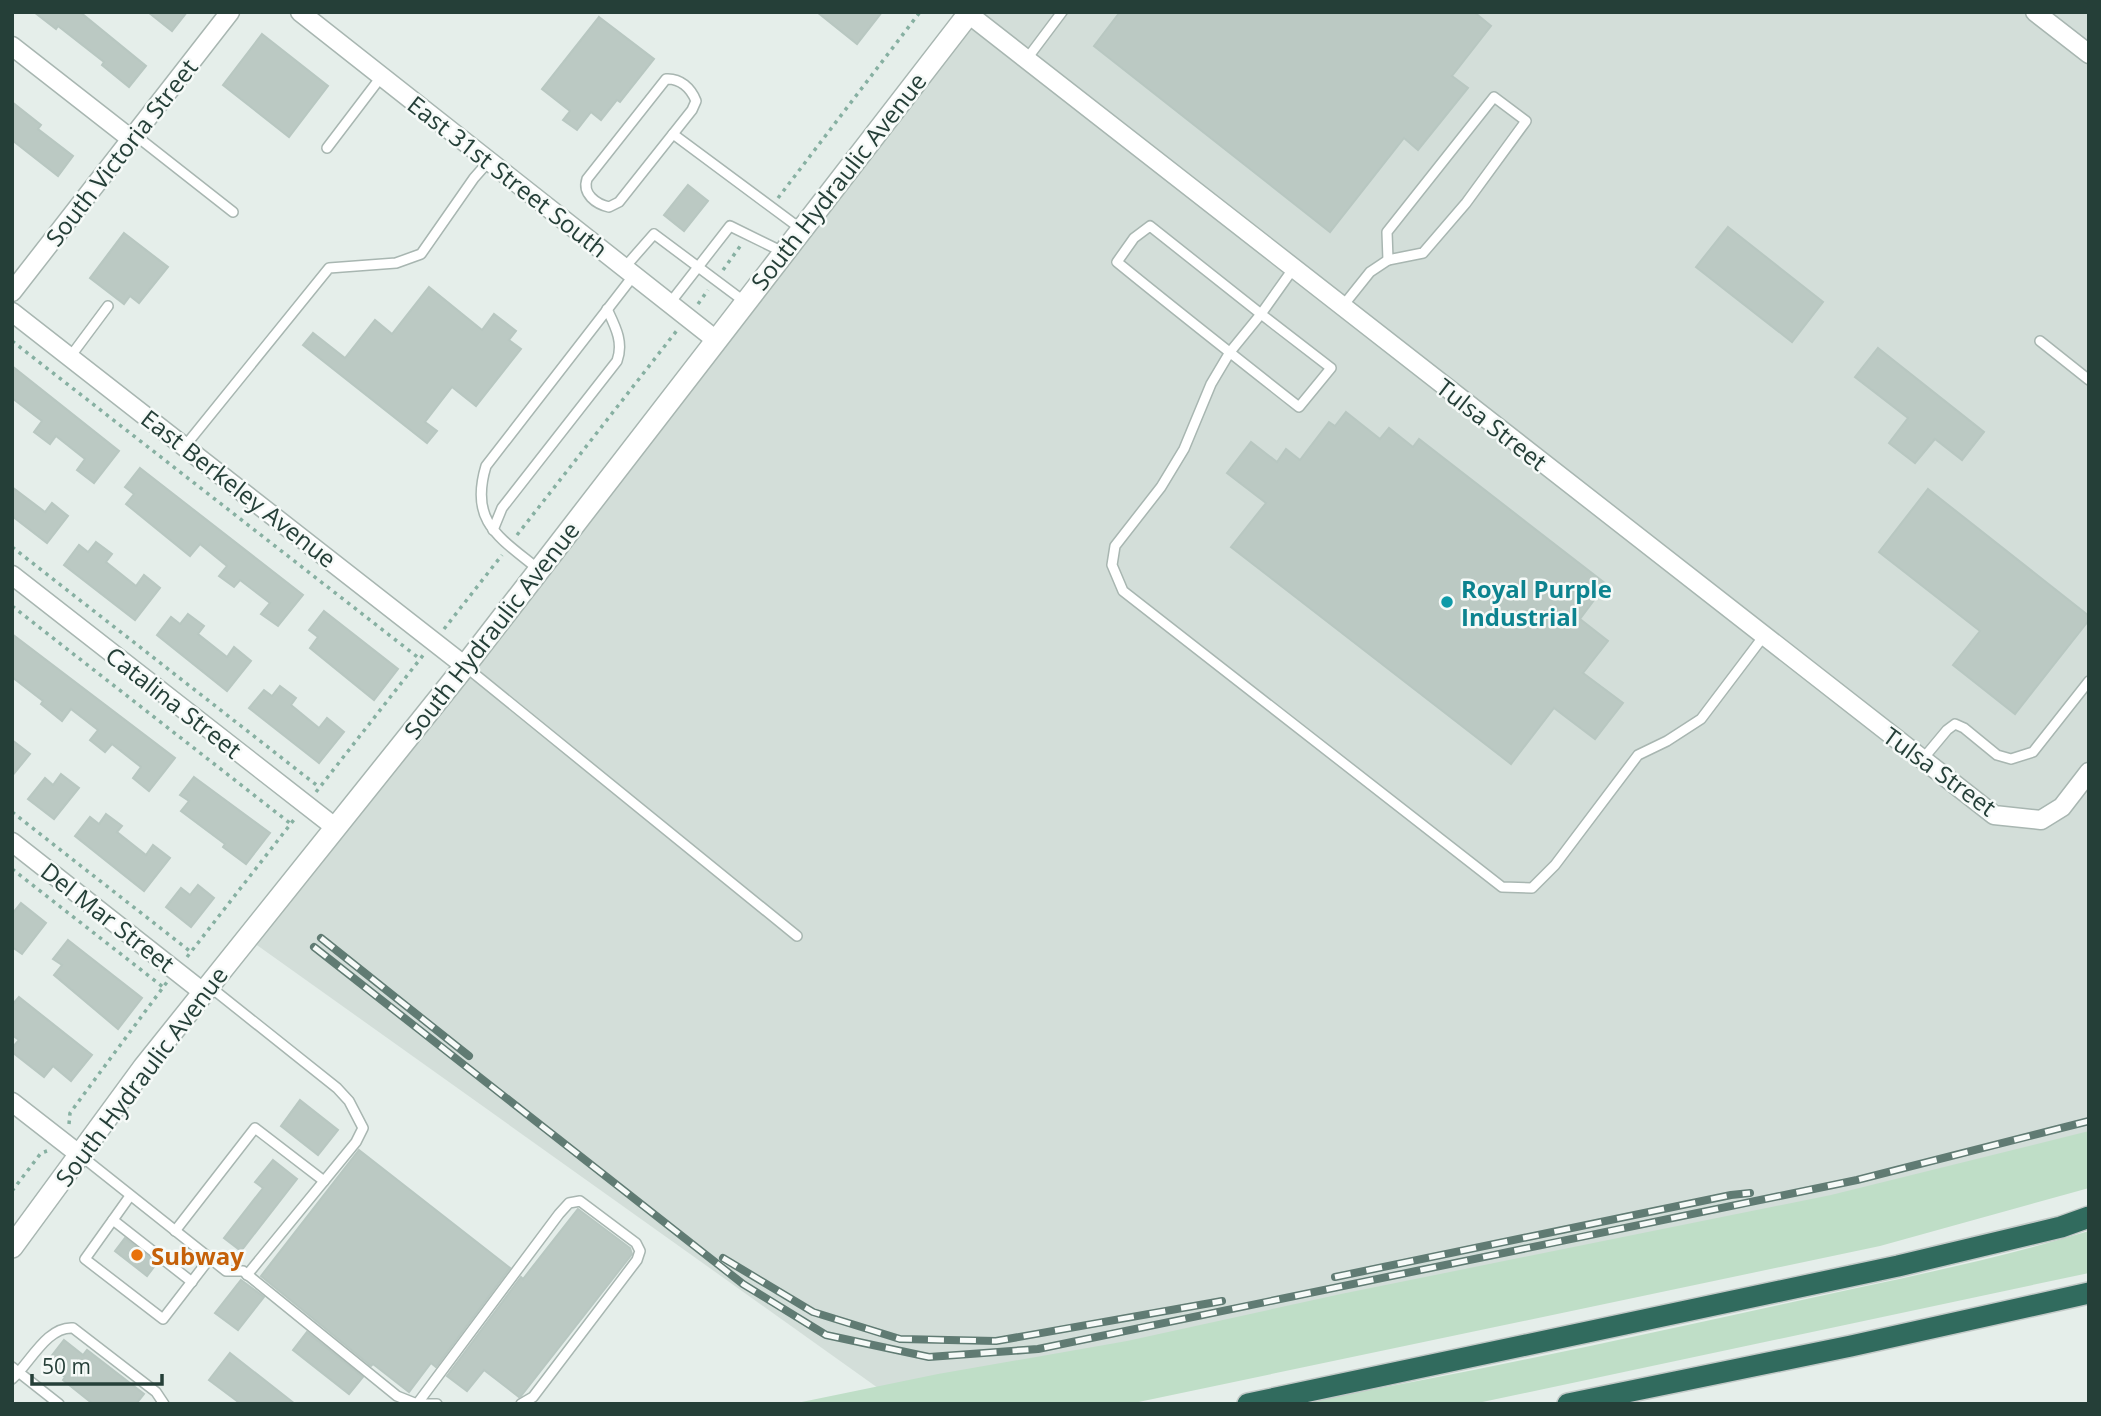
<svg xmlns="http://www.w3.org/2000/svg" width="2101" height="1416" font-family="'Open Sans',sans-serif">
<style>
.built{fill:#d3ded9}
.green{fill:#bfdec7}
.building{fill:#bbc9c3;stroke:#b8c7c1;stroke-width:2}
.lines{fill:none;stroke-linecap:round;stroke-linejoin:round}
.service-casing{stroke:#a8b6b1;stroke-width:12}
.minor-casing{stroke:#a8b6b1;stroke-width:21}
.tertiary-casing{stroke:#a8b6b1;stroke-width:24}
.motorway-casing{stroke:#c2c9c7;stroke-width:24}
.path{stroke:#87b0a2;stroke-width:3.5;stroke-dasharray:3.5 5;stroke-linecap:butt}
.service{stroke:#fff;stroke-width:9}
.minor{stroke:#fff;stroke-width:18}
.tertiary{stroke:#fff;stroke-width:21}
.motorway{stroke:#316b5e;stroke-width:21}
.rail-casing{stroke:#607b73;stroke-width:8}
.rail{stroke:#f6faf8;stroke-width:5;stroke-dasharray:16;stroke-linecap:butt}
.culture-dot{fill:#0f9aa8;stroke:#f6faf8;stroke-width:2.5}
.food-dot{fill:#e8710a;stroke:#f6faf8;stroke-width:2.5}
.labels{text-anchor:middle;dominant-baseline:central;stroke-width:5;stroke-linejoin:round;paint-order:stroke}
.street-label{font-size:24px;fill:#253f38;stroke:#f6faf8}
.culture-label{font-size:24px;font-weight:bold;fill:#0d838f;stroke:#f6faf8;text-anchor:start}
.food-label{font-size:24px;font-weight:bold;fill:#c56008;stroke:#f6faf8;text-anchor:start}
</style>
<rect width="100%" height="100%" fill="#e5eeea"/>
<path class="built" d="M971,12H2089V1162L885,1393L247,938Z"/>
<g class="green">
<path d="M2089,1131V1188L1880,1246L1129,1404H792L938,1374L1127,1341L1341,1294L1831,1195Z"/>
<path d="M2089,1231V1273L1473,1404H1312L1316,1400C1471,1372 1625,1339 1779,1305C1883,1282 1987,1262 2089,1231Z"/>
</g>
<g class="building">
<path d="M34,12H80L146,66L129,87L102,65L104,62L58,26L56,29Z"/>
<path d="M148,12H187L172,31Z"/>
<path d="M817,12H882L857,44Z"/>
<path d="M1120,12H1474L1491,26L1452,76L1468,88L1418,150L1404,138L1330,232L1094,46Z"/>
<path d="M599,17L654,59L620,102L617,100L601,120L591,112L577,130L563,120L570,111L542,89Z"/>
<path d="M262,34L328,86L289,137L223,85Z"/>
<path d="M12,102L41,125L38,129L73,156L58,176L12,140Z"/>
<path d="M688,185L708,201L684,231L664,215Z"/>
<path d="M1728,227L1823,302L1792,342L1696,267Z"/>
<path d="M124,233L168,267L139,303L130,296L124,304L90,278Z"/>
<path d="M429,287L482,330L494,314L516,331L509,340L521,349L476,406L452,387L425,422L437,431L427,443L303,345L313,333L345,358L375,320L392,334Z"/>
<path d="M1878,348L1984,432L1962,460L1935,439L1915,463L1889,443L1908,418L1855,377Z"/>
<path d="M12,366L119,451L94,483L77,470L85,459L56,436L50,444L34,432L42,421L12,398Z"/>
<path d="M1346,412L1380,439L1389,428L1413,447L1419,439L1606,584L1580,619L1608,641L1583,673L1623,703L1595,739L1554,708L1511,764L1231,547L1266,503L1227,473L1251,442L1277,462L1286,449L1300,460L1329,422L1335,426Z"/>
<path d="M140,468L303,595L278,626L261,614L270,603L240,580L234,587L219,576L227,566L200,544L190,556L126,504L134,494L125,487Z"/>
<path d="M12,487L45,512L52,503L68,516L47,543L12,516Z"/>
<path d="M1928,489L2089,616V620L2015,714L1953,665L1980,631L1879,552Z"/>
<path d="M96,542L112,554L106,562L136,586L144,575L160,588L135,620L64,565L79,545L88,552Z"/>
<path d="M324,611L398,669L374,700L310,648L318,637L309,630Z"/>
<path d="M188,614L204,626L198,634L227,657L234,647L251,661L227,691L157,635L171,617L180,624Z"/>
<path d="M12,634L175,758L149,791L133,778L141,767L112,744L105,752L90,740L98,730L71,709L62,721L41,704L43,701L12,677Z"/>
<path d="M280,686L296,698L291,705L319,728L327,718L344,732L319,763L249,708L264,690L272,696Z"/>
<path d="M12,740L30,754L12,776Z"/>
<path d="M61,774L79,788L54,819L28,799L45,778L53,785Z"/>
<path d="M194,777L270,833L246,864L223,847L225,844L181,811L189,801L180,795Z"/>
<path d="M106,814L122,826L117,832L146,855L153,845L170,858L144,891L75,836L90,817L99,824Z"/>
<path d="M198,885L214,898L191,927L166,907L181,888L190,895Z"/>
<path d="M21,903L46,923L22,954L12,947V914Z"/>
<path d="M68,940L142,998L118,1029L54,975L62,965L53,959Z"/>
<path d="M19,997L92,1055L71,1081L53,1066L44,1077L12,1052V1048L19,1040L12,1035V1005Z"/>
<path d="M300,1100L338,1130L318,1155L281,1126Z"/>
<path d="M359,1150L510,1268L436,1367L431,1363L409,1392L373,1364L371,1366L261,1276Z"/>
<path d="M273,1160L297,1179L241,1251L224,1238L263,1188L255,1182Z"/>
<path d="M578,1209L630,1248L632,1254L521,1396L519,1397L484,1370L467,1391L447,1376L521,1277L523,1279Z"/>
<path d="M125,1238L157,1263L147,1276L115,1251Z"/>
<path d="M241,1280L264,1297L238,1330L215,1313Z"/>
<path d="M307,1332L363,1377L349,1394L293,1350Z"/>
<path d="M64,1340L83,1355L87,1350L144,1394L136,1404H93L63,1380L65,1377L46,1363Z"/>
<path d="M230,1353L295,1404H241L209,1380Z"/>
</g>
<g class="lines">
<g class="service-casing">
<g id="service">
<path d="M1026,60L1062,12"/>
<path d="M666,79C680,78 691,88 696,101L692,110L619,202L609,207C596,204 582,194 587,179Z"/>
<path d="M1494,97L1526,121L1466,203L1423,253L1388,260L1387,232Z"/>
<path d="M673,134L801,229"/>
<path d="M135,135L233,212"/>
<path d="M327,148L381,77"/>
<path d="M625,267L654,234L745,302"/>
<path d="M1293,269L1261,314L1150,226L1134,238L1117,262C1177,311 1238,359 1299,407L1331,368L1261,314L1230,352L1211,384L1184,449L1161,487L1115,546L1112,565L1123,591L1502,887L1532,888L1555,865L1638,755L1667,741L1701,719L1763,637"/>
<path d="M670,303L730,226L783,252"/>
<path d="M1342,307L1370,272L1388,260"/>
<path d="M2040,341L2089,380"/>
<path d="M70,357L108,306"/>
<path d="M185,446L329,268L396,263L421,254L474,178L489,161"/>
<path d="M493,530L502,508L617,361C624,342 615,326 607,309"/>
<path d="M538,569C499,537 469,522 486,466L634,275"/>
<path d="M466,667L797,936"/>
<path d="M1922,760L1947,730L1955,724L1964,728L1997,755L2011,759L2033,752L2089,681"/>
<path d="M209,986L337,1088L349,1101L363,1128L356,1142L247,1275"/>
<path d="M80,1155L226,1271H243L397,1396L417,1404H437"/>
<path d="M130,1196L85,1259L163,1319L210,1258"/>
<path d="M113,1220L192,1282"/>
<path d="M175,1231L255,1128L324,1181"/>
<path d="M12,1367L59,1404"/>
<path d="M12,1379C30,1363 47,1326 73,1328L156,1392L164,1404"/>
<path d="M417,1404L559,1214L569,1203L580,1201L636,1243L640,1251L637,1260L533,1397L521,1404"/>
</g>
</g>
<g class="minor-casing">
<g id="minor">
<path d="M300,12L716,340"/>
<path d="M966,12L1994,815L2041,820L2062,807L2089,772"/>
<path d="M2035,12L2089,54"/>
<path d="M12,46L131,139"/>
<path d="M12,292L230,12"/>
<path d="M12,312L465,666"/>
<path d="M12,575L336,828"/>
<path d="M12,842L204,993"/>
<path d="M12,1102L80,1155"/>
</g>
</g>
<g class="tertiary-casing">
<path id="tertiary" d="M12,1247L144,1067L465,666L970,12"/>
</g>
<g class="motorway-casing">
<g id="motorway">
<path d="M1248,1404L1898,1266L2061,1227L2089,1217"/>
<path d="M1568,1404L1851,1346L2089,1293"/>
</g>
</g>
<g class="path">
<path d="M778,198L920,12"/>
<path d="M723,270L741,245"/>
<path d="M698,304L708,290"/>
<path d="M12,341L420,659"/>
<path d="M517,535L678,329"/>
<path d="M12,547L319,787"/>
<path d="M12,606L291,824"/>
<path d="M444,629L502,555"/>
<path d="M316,792L424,654"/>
<path d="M12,812L191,952"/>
<path d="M12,869L163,987"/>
<path d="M187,957L296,817"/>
<path d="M69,1124L70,1113L167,982"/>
<path d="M12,1191L41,1153L47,1151"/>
</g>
<use href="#service" class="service"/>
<use href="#minor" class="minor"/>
<use href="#tertiary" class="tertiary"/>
<use href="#motorway" class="motorway"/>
<g class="rail-casing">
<g id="rail">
<path d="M321,938L469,1056"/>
<path d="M314,947L743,1284L826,1335L929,1357L1038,1349L1857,1180L2089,1121"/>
<path d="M723,1258L813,1312L900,1339L996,1341L1222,1301"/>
<path d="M1335,1277L1731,1195L1750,1193"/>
</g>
</g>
<use href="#rail" class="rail"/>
</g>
<circle class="culture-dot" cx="1447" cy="602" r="7"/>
<circle class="food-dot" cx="137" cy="1255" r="7"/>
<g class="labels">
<g class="street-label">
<text transform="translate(121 152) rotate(-52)">South Victoria Street</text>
<text transform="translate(508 176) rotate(38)">East 31st Street South</text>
<text transform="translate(838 181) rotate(-52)">South Hydraulic Avenue</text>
<text transform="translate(1492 424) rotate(38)">Tulsa Street</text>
<text transform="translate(239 488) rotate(38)">East Berkeley Avenue</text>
<text transform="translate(491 630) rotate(-52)">South Hydraulic Avenue</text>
<text transform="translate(174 702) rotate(38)">Catalina Street</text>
<text transform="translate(1940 771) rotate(36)">Tulsa Street</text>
<text transform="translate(108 917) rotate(38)">Del Mar Street</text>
<text transform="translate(141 1076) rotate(-53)">South Hydraulic Avenue</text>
</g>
<g class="culture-label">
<text x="1461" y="588">Royal Purple<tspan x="1461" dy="28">Industrial</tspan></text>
</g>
<g class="food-label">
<text x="151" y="1255">Subway</text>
</g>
</g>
<rect width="2101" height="1416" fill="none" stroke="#253f38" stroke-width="28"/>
<path d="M32 1374v10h130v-10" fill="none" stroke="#253f38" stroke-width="3.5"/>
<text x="42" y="1374" font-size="21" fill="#253f38" stroke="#f6faf8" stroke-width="5" paint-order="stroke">50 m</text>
</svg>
